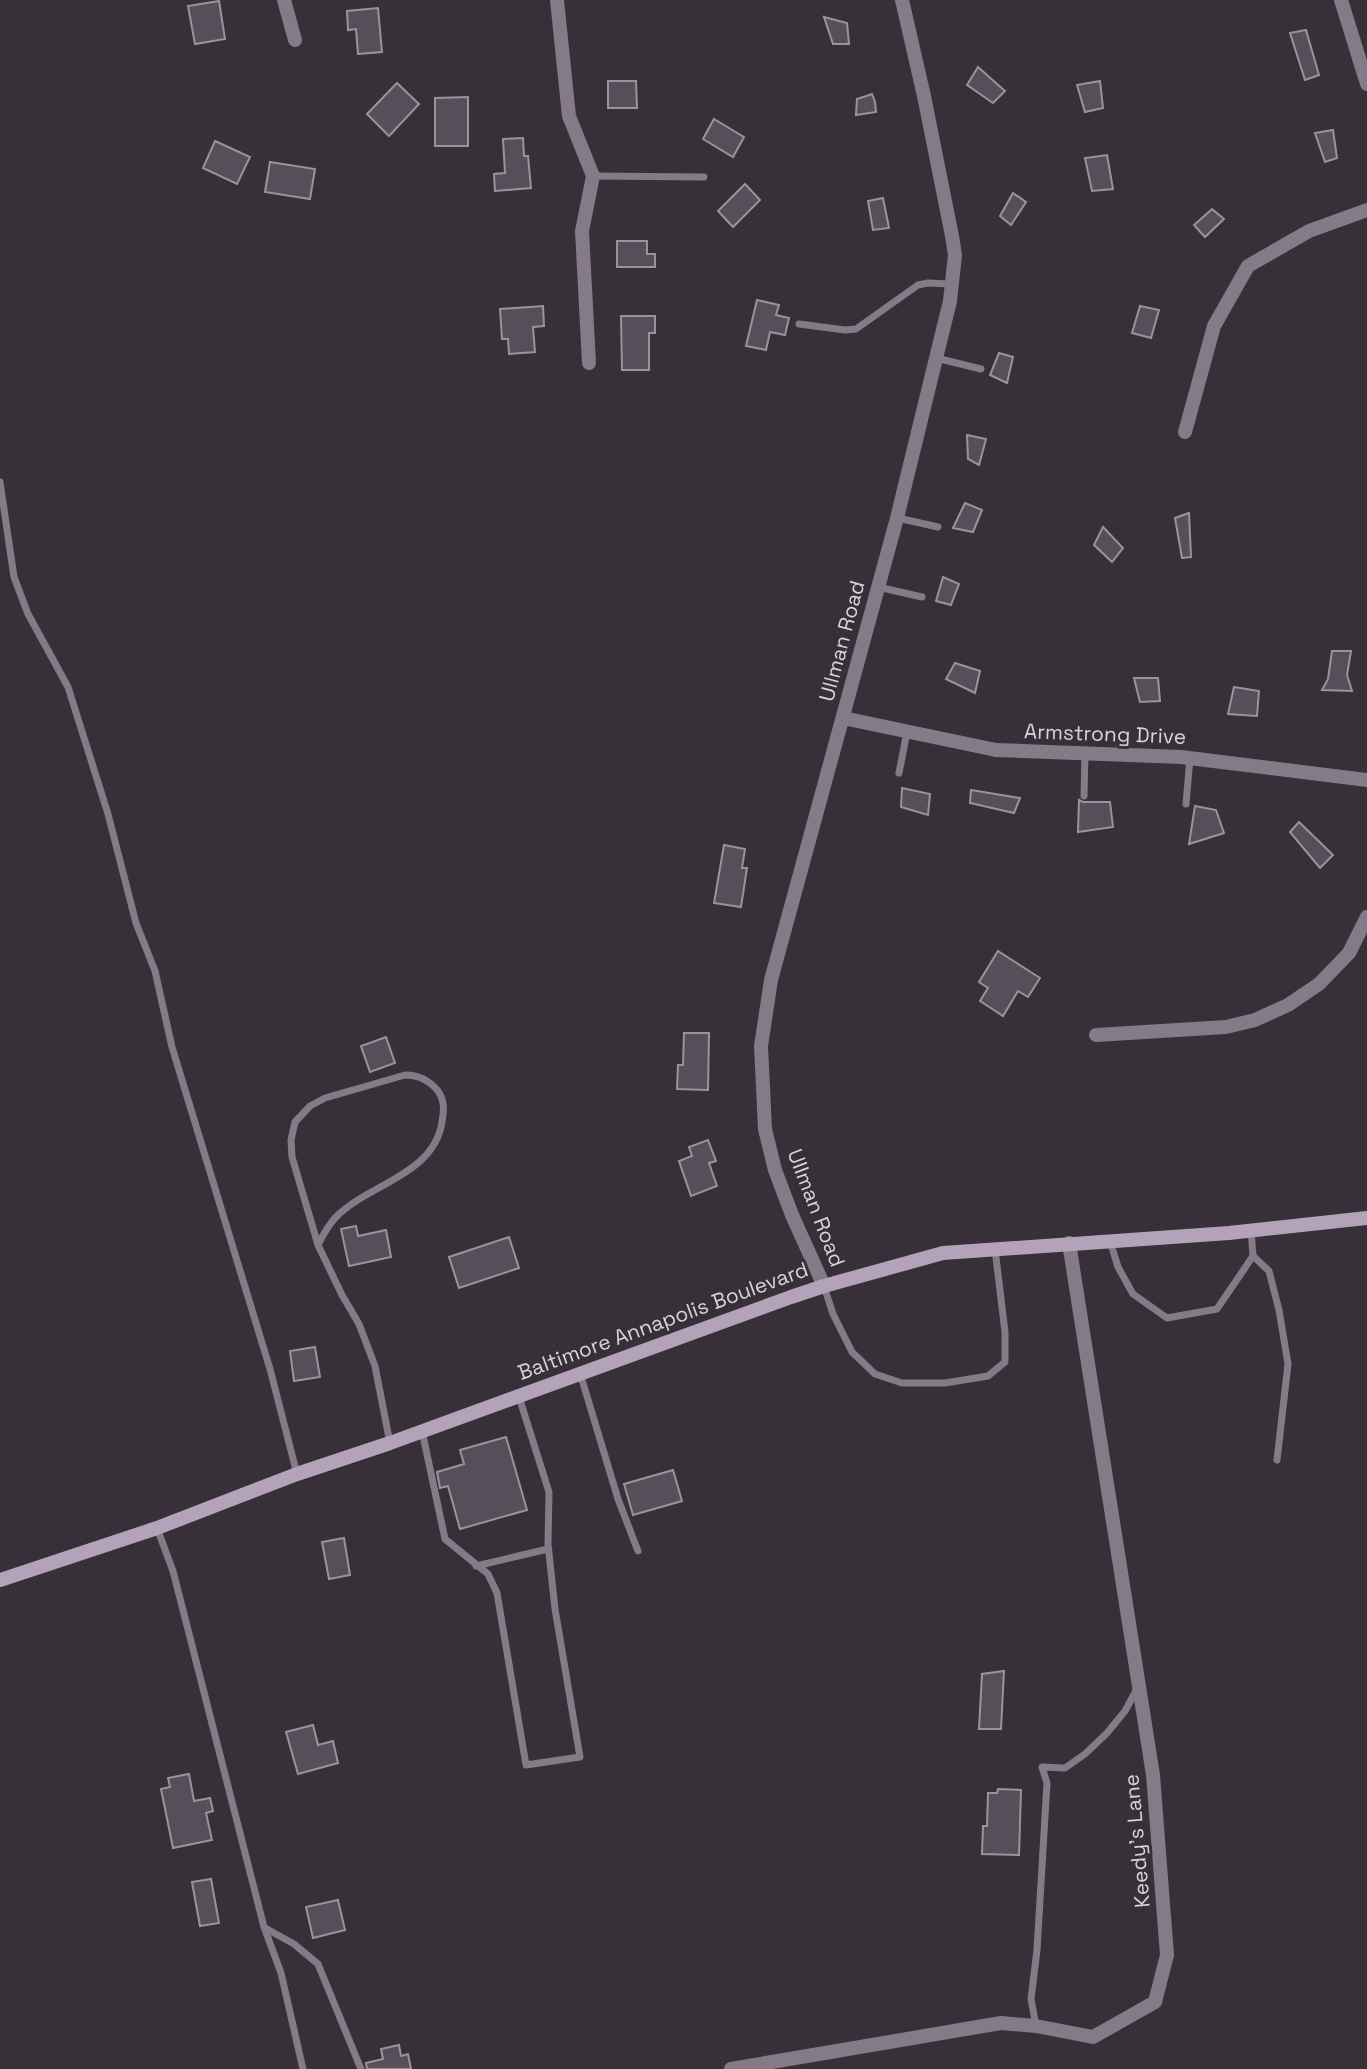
<svg xmlns="http://www.w3.org/2000/svg" width="1367" height="2069" font-family="'Space Grotesk',sans-serif">
	<style>
		.building { fill: #564f59; stroke: #9b929d; stroke-width: 2 }
		.lines { fill: none; stroke-linecap: round; stroke-linejoin: round }
		.lane { stroke: #857a88; stroke-width: 7 }
		.street { stroke: #857a88; stroke-width: 14 }
		.secondary { stroke: #b4a2b9; stroke-width: 14 }
		.labels { text-anchor: middle; stroke-width: 6; stroke-linejoin: round; paint-order: stroke }
		.street-label { font-size: 21px; fill: #d8d3d9; stroke: #373039 }
	</style>
	<rect width="100%" height="100%" fill="#373039"/>
	<g class="building">
		<path d="M 219,1 L 225,39 L 195,44 L 188,6 Z"/>
		<path d="M 378,8 L 382,52 L 358,54 L 356,29 L 348,30 L 347,11 Z"/>
		<path d="M 824,17 L 847,23 L 849,44 L 833,44 Z"/>
		<path d="M 1306,30 L 1319,75 L 1305,80 L 1290,33 Z"/>
		<path d="M 978,67 L 1005,91 L 993,103 L 967,85 Z"/>
		<path d="M 608,81 L 636,81 L 637,108 L 608,108 Z"/>
		<path d="M 1100,81 L 1103,108 L 1085,112 L 1077,85 Z"/>
		<path d="M 397,83 L 419,104 L 389,136 L 367,114 Z"/>
		<path d="M 872,94 L 875,102 L 876,112 L 856,115 L 857,99 Z"/>
		<path d="M 468,97 L 468,146 L 435,146 L 435,98 Z"/>
		<path d="M 714,119 L 744,137 L 733,157 L 703,139 Z"/>
		<path d="M 1333,130 L 1337,158 L 1325,162 L 1315,133 Z"/>
		<path d="M 523,138 L 524,156 L 528,156 L 531,188 L 495,191 L 494,174 L 505,173 L 503,139 Z"/>
		<path d="M 215,141 L 250,157 L 237,184 L 203,168 Z"/>
		<path d="M 1107,155 L 1113,189 L 1092,191 L 1085,158 Z"/>
		<path d="M 270,162 L 315,169 L 310,199 L 265,192 Z"/>
		<path d="M 745,184 L 760,200 L 733,227 L 718,211 Z"/>
		<path d="M 1013,193 L 1026,202 L 1011,225 L 1000,216 Z"/>
		<path d="M 883,198 L 889,228 L 873,230 L 868,201 Z"/>
		<path d="M 1212,209 L 1224,219 L 1205,237 L 1194,225 Z"/>
		<path d="M 617,241 L 647,241 L 647,254 L 655,254 L 655,267 L 617,267 Z"/>
		<path d="M 757,300 L 779,305 L 776,315 L 789,318 L 785,335 L 770,332 L 766,350 L 746,346 Z"/>
		<path d="M 543,306 L 544,326 L 533,327 L 535,352 L 509,354 L 508,339 L 502,339 L 500,309 Z"/>
		<path d="M 1140,306 L 1159,310 L 1151,338 L 1132,333 Z"/>
		<path d="M 621,316 L 655,316 L 655,333 L 649,333 L 649,370 L 622,370 Z"/>
		<path d="M 999,353 L 1013,357 L 1007,383 L 990,375 Z"/>
		<path d="M 967,435 L 986,439 L 979,465 L 968,459 Z"/>
		<path d="M 965,503 L 982,510 L 973,532 L 953,528 Z"/>
		<path d="M 1189,513 L 1191,557 L 1182,558 L 1175,518 Z"/>
		<path d="M 1103,527 L 1123,548 L 1112,562 L 1094,545 Z"/>
		<path d="M 943,577 L 959,584 L 951,605 L 936,601 Z"/>
		<path d="M 1332,651 L 1351,651 L 1347,675 L 1352,691 L 1322,690 L 1328,679 Z"/>
		<path d="M 955,663 L 980,671 L 975,693 L 946,679 Z"/>
		<path d="M 1134,678 L 1158,678 L 1160,701 L 1140,702 Z"/>
		<path d="M 1234,687 L 1259,691 L 1257,716 L 1228,714 Z"/>
		<path d="M 902,788 L 930,794 L 928,815 L 901,807 Z"/>
		<path d="M 971,790 L 1020,798 L 1014,813 L 970,803 Z"/>
		<path d="M 1079,800 L 1083,802 L 1110,802 L 1113,827 L 1078,832 Z"/>
		<path d="M 1195,806 L 1216,810 L 1224,833 L 1189,844 Z"/>
		<path d="M 1299,822 L 1333,855 L 1320,868 L 1290,832 Z"/>
		<path d="M 724,845 L 745,849 L 742,868 L 747,868 L 741,907 L 714,903 Z"/>
		<path d="M 998,951 L 1040,978 L 1028,997 L 1018,991 L 1003,1016 L 980,1001 L 988,988 L 979,982 Z"/>
		<path d="M 684,1033 L 709,1033 L 708,1090 L 677,1089 L 678,1065 L 683,1065 Z"/>
		<path d="M 386,1037 L 395,1063 L 370,1072 L 361,1046 Z"/>
		<path d="M 708,1140 L 716,1161 L 709,1163 L 717,1186 L 691,1196 L 679,1161 L 692,1156 L 689,1147 Z"/>
		<path d="M 356,1226 L 358,1236 L 386,1230 L 391,1257 L 349,1266 L 341,1229 Z"/>
		<path d="M 509,1237 L 519,1268 L 459,1288 L 449,1257 Z"/>
		<path d="M 315,1347 L 320,1377 L 294,1381 L 290,1351 Z"/>
		<path d="M 506,1437 L 527,1510 L 460,1529 L 448,1486 L 440,1488 L 437,1472 L 464,1464 L 460,1450 Z"/>
		<path d="M 673,1470 L 682,1501 L 633,1515 L 624,1484 Z"/>
		<path d="M 344,1538 L 350,1575 L 329,1579 L 322,1542 Z"/>
		<path d="M 1004,1671 L 1001,1729 L 979,1729 L 982,1674 Z"/>
		<path d="M 313,1725 L 318,1745 L 333,1741 L 338,1763 L 298,1774 L 286,1732 Z"/>
		<path d="M 189,1774 L 194,1801 L 210,1798 L 213,1811 L 206,1813 L 212,1840 L 173,1848 L 161,1789 L 170,1787 L 168,1778 Z"/>
		<path d="M 998,1789 L 1021,1790 L 1019,1855 L 982,1854 L 983,1826 L 987,1826 L 988,1793 L 997,1793 Z"/>
		<path d="M 211,1879 L 219,1923 L 200,1926 L 192,1882 Z"/>
		<path d="M 338,1900 L 345,1930 L 313,1938 L 306,1907 Z"/>
		<path d="M 399,2045 L 401,2056 L 408,2054 L 411,2069 L 367,2069 L 366,2063 L 383,2059 L 381,2049 Z"/>
	</g>
	<g class="lines">
		<g class="lane">
			<path d="M 593,176 L 704,177"/>
			<path d="M 799,324 L 845,330 L 856,329 L 918,285 L 928,283 L 951,284"/>
			<path d="M 936,358 L 981,369"/>
			<path d="M 0,482 L 14,577 L 28,614 L 68,687 L 108,814 L 136,923 L 155,971 L 172,1047 L 270,1369 L 297,1474"/>
			<path d="M 898,518 L 938,527"/>
			<path d="M 878,587 L 922,597"/>
			<path d="M 899,773 L 907,732"/>
			<path d="M 1084,796 L 1085,754"/>
			<path d="M 1186,804 L 1190,758"/>
			<path d="M 1110,1241 L 1118,1267 L 1133,1294 L 1167,1318 L 1217,1309 L 1253,1256 L 1251,1230"/>
			<path d="M 318,1245 C 323,1235 328,1225 336,1217 C 368,1184 434,1175 442,1122 C 444,1111 445,1101 438,1091 C 430,1081 418,1075 405,1075 L 325,1098 L 310,1106 L 295,1122 L 291,1140 L 292,1157 L 318,1245 L 342,1295 L 359,1324 L 375,1366 L 390,1443"/>
			<path d="M 1253,1256 L 1269,1271 L 1279,1310 L 1288,1364 L 1277,1460"/>
			<path d="M 824,1286 L 833,1314 L 852,1352 L 875,1374 L 902,1383 L 945,1383 L 988,1376 L 1005,1362 L 1005,1332 L 995,1249"/>
			<path d="M 580,1373 L 618,1499 L 638,1551"/>
			<path d="M 422,1431 L 445,1539 L 488,1574 L 497,1593 L 526,1765 L 580,1757 L 555,1609 L 548,1544 L 549,1492 L 519,1397"/>
			<path d="M 157,1528 L 173,1571 L 264,1927 L 281,1973 L 303,2069"/>
			<path d="M 476,1566 L 548,1549"/>
			<path d="M 265,1928 L 294,1944 L 318,1964 L 361,2069"/>
			<path d="M 1036,2026 L 1031,1999 L 1037,1950 L 1047,1783 L 1042,1767 L 1065,1768 L 1085,1754 L 1107,1733 L 1125,1711 L 1138,1687"/>
		</g>
		<g class="street">
			<path d="M 284,0 L 295,40"/>
			<path d="M 557,0 L 569,116 L 593,176 L 582,231 L 589,363"/>
			<path d="M 1341,0 L 1367,84"/>
			<path d="M 1185,432 L 1214,326 L 1248,266 L 1309,231 L 1367,210"/>
			<path d="M 843,718 L 996,750 L 1181,757 L 1367,780"/>
			<path d="M 1096,1035 L 1226,1027 L 1255,1020 L 1288,1005 L 1319,984 L 1349,953 L 1367,917"/>
			<path d="M 824,1286 L 792,1215 L 775,1170 L 765,1129 L 761,1046 L 771,980 L 897,518 L 950,301 L 955,255 L 952,236 L 924,96 L 902,0"/>
			<path d="M 731,2069 L 1001,2023 L 1036,2026 L 1093,2037 L 1155,2002 L 1167,1955 L 1153,1775 L 1069,1243"/>
		</g>
		<path class="secondary" d="M 0,1580 L 157,1528 L 297,1474 L 390,1443 L 791,1297 L 824,1286 L 943,1253 L 1229,1233 L 1367,1218"/>
	</g>
	<g class="labels">
		<g class="street-label">
			<text transform="translate(842 641) rotate(-75)" y="7">Ullman Road</text>
			<text transform="translate(1105 734) rotate(2)" y="7">Armstrong Drive</text>
			<text transform="translate(816 1208) rotate(69)" y="7">Ullman Road</text>
			<text transform="translate(663 1321) rotate(-20)" y="7">Baltimore Annapolis Boulevard</text>
			<text transform="translate(1137 1841) rotate(-95)" y="7">Keedy's Lane</text>
		</g>
	</g>
</svg>
